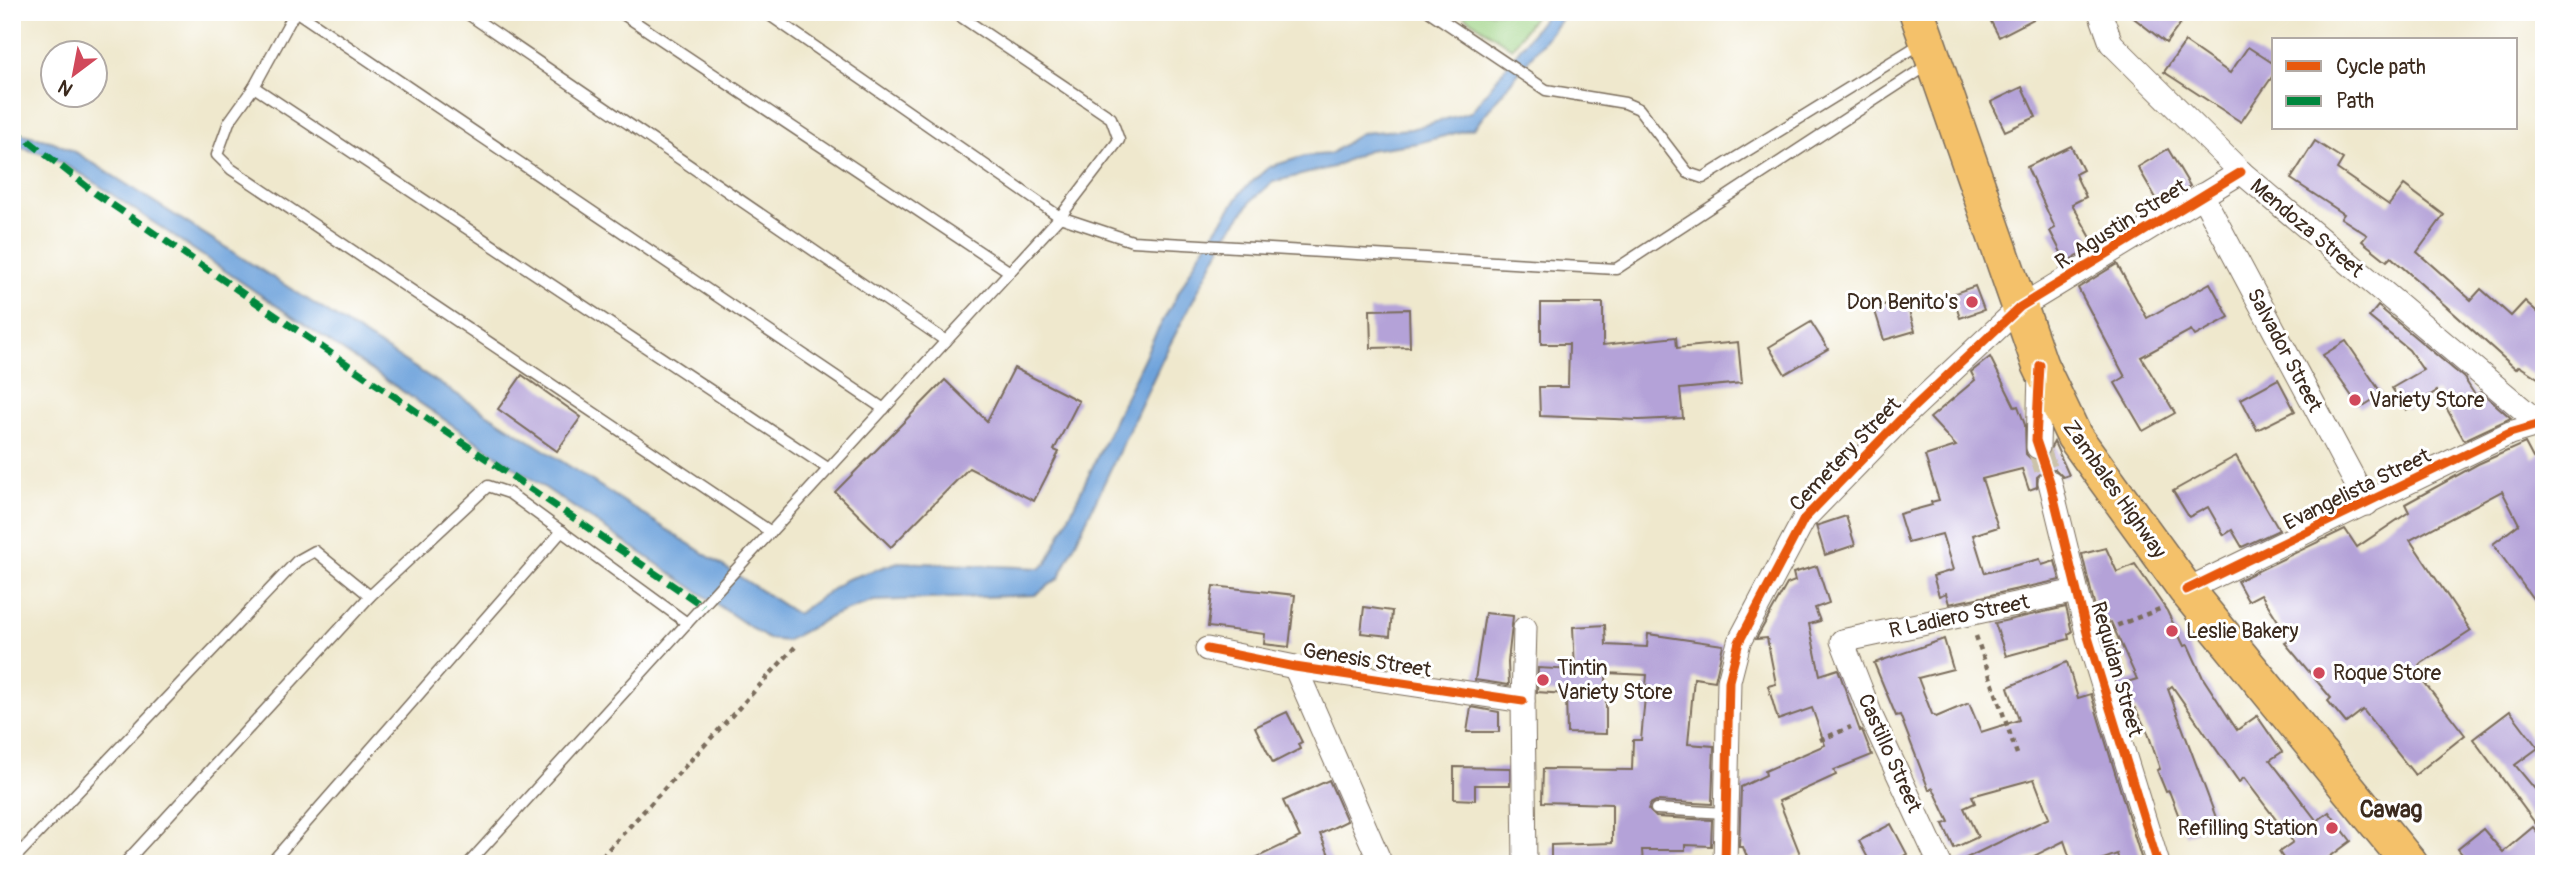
<svg xmlns="http://www.w3.org/2000/svg" width="2556" height="876" font-family="Pangolin,sans-serif">
	<style>
		.green { fill: #9cd283; stroke: #6c7e50; stroke-width: 2 }
		.water { fill: #6ea3db; stroke: #54667c; stroke-width: 2 }
		.building { fill: #b4a2d8 }
		.lines { fill: none; stroke-linecap: round; stroke-linejoin: round }
		.minor-tunnel { stroke: #cbc2aa; stroke-width: 23; stroke-dasharray: 23 11; stroke-linecap: butt }
		.service-casing { stroke: #7a6c5b; stroke-width: 13 }
		.minor-casing { stroke: #7a6c5b; stroke-width: 25 }
		.primary-casing { stroke: #7a6c5b; stroke-width: 38 }
		.path { stroke: #7a6c5b; stroke-width: 4.5; stroke-dasharray: 5 5; stroke-linecap: butt }
		.service { stroke: #fff; stroke-width: 10 }
		.minor { stroke: #fff; stroke-width: 23 }
		.primary { stroke: #f4c16a; stroke-width: 35 }
		.quiet { stroke: #00873e; stroke-width: 7; stroke-dasharray: 14 7; stroke-linecap: butt }
		.cycleway-casing { stroke: #fff; stroke-width: 13 }
		.cycleway { stroke: #e8590c; stroke-width: 9 }
		.poi-dot { fill: #d1495b; stroke: #fff; stroke-width: 2.5 }
		.labels { text-anchor: middle; stroke-width: 6; stroke-linejoin: round; paint-order: stroke }
		.street-label { font-size: 21px; fill: #3b2a1e; stroke: #fff }
		.poi-label { font-size: 21px; fill: #3b2a1e; stroke: #fff; text-anchor: start }
		.neighbourhood-label { font-size: 23px; font-weight: bold; fill: #3b2a1e; stroke: #fff }
	</style>
	<rect width="100%" height="100%" fill="#fff"/>
	<filter id="ink" filterUnits="userSpaceOnUse"><feTurbulence type="fractalNoise" baseFrequency=".0143" numOctaves="2"/><feDisplacementMap in="SourceGraphic" scale="14" xChannelSelector="R" yChannelSelector="G"/><feConvolveMatrix kernelMatrix="1 2 1 2 8 2 1 2 1" color-interpolation-filters="sRGB"/></filter>
	<filter id="wash" filterUnits="userSpaceOnUse"><feTurbulence type="fractalNoise" baseFrequency=".00686" numOctaves="4" result="noise"/><feDisplacementMap in="SourceGraphic" scale="28" xChannelSelector="R" yChannelSelector="G"/><feGaussianBlur stdDeviation="1.57" result="paint"/><feColorMatrix in="noise" values="0 0 0 0 0 0 0 0 0 0 0 0 0 0 0 0 0 1.4 0 .05"/><feComposite in="paint" operator="in"/></filter>
	<g filter="url(#wash)">
		<rect width="100%" height="100%" fill="#efe8cd"/>
		<path class="green" d="M 1458,12 L 1537,12 L 1512,48 Z"/>
		<path class="water" d="M 1548,12 L 1567,12 L 1474,128 L 1418,143 L 1368,150 L 1333,167 L 1273,182 L 1252,200 L 1228,233 L 1165,354 L 1059,578 L 1035,595 L 874,601 L 834,615 L 786,641 L 768,639 L 85,176 L 46,155 L 12,145 L 12,131 L 54,142 L 77,153 L 549,453 L 797,614 L 845,580 L 898,562 L 1040,568 L 1047,563 L 1153,339 L 1200,253 L 1243,190 L 1269,167 L 1305,156 L 1330,154 L 1361,133 L 1411,129 L 1471,112 Z"/>
		<g id="blocks">
			<g class="building">
				<path d="M 1986,12 L 2047,12 L 1999,37 Z"/>
				<path d="M 2126,12 L 2189,12 L 2166,43 Z"/>
				<path d="M 2185,42 L 2230,73 L 2248,47 L 2274,64 L 2274,74 L 2241,122 L 2164,72 Z"/>
				<path d="M 2022,87 L 2036,117 L 2005,131 L 1991,102 Z"/>
				<path d="M 2315,141 L 2343,159 L 2337,169 L 2389,205 L 2404,185 L 2444,215 L 2417,252 L 2471,300 L 2481,289 L 2511,316 L 2525,301 L 2544,318 L 2544,382 L 2519,366 L 2516,369 L 2391,257 L 2387,261 L 2362,241 L 2367,235 L 2341,218 L 2344,214 L 2291,179 Z"/>
				<path d="M 2071,146 L 2083,170 L 2075,174 L 2086,197 L 2072,204 L 2095,245 L 2066,262 L 2050,231 L 2055,228 L 2027,167 Z"/>
				<path d="M 2168,149 L 2190,186 L 2160,205 L 2138,167 Z"/>
				<path d="M 2117,264 L 2147,318 L 2210,283 L 2229,317 L 2195,336 L 2191,330 L 2141,357 L 2175,413 L 2143,431 L 2115,383 L 2125,377 L 2078,288 Z"/>
				<path d="M 1975,286 L 1984,310 L 1960,318 L 1952,294 Z"/>
				<path d="M 1905,298 L 1915,331 L 1884,340 L 1874,308 Z"/>
				<path d="M 1541,303 L 1603,303 L 1603,345 L 1676,337 L 1677,348 L 1738,342 L 1742,383 L 1680,389 L 1683,418 L 1639,420 L 1540,416 L 1539,387 L 1568,387 L 1569,344 L 1541,344 Z"/>
				<path d="M 2378,306 L 2464,378 L 2475,395 L 2481,392 L 2511,418 L 2464,440 L 2437,391 L 2406,410 L 2392,388 L 2423,370 L 2409,350 L 2369,317 Z"/>
				<path d="M 1409,309 L 1410,347 L 1371,348 L 1370,310 Z"/>
				<path d="M 1811,322 L 1828,349 L 1785,374 L 1769,347 Z"/>
				<path d="M 2346,341 L 2382,394 L 2360,408 L 2323,355 Z"/>
				<path d="M 1990,357 L 2015,407 L 2018,406 L 2025,425 L 2026,454 L 2031,459 L 2044,460 L 2054,442 L 2069,475 L 2063,477 L 2055,469 L 2046,469 L 2037,477 L 2037,487 L 2029,490 L 2022,469 L 1982,479 L 1998,527 L 1973,535 L 1985,573 L 2040,559 L 2042,565 L 2055,561 L 2060,580 L 1949,604 L 1946,593 L 1939,596 L 1933,576 L 1953,570 L 1942,534 L 1908,543 L 1899,514 L 1932,505 L 1931,502 L 1939,500 L 1925,456 L 1956,446 L 1930,418 L 1975,380 L 1971,372 Z"/>
				<path d="M 1014,368 L 1079,401 L 1054,450 L 1059,452 L 1034,501 L 969,468 L 891,547 L 835,492 L 945,380 L 987,421 Z"/>
				<path d="M 522,375 L 581,417 L 557,451 L 498,409 Z"/>
				<path d="M 2278,379 L 2295,411 L 2257,430 L 2241,399 Z"/>
				<path d="M 2525,443 L 2533,458 L 2544,451 L 2544,614 L 2493,544 L 2519,524 L 2502,491 L 2410,540 L 2471,631 L 2419,665 L 2422,669 L 2417,673 L 2465,735 L 2415,775 L 2363,710 L 2346,723 L 2328,701 L 2331,698 L 2285,643 L 2290,640 L 2261,594 L 2248,601 L 2237,581 L 2345,529 L 2357,547 L 2409,512 L 2405,504 L 2478,464 Z"/>
				<path d="M 2236,456 L 2279,530 L 2242,547 L 2232,530 L 2224,535 L 2208,507 L 2189,517 L 2173,491 Z"/>
				<path d="M 1846,516 L 1855,545 L 1825,555 L 1816,526 Z"/>
				<path d="M 2106,548 L 2117,572 L 2135,564 L 2167,611 L 2184,646 L 2188,645 L 2203,678 L 2237,730 L 2257,716 L 2282,752 L 2270,760 L 2317,821 L 2329,812 L 2351,841 L 2320,864 L 2287,864 L 2279,852 L 2293,842 L 2244,778 L 2239,782 L 2172,686 L 2168,689 L 2218,823 L 2186,835 L 2169,791 L 2166,792 L 2157,770 L 2160,769 L 2148,733 L 2135,708 L 2125,711 L 2117,685 L 2137,679 L 2111,622 L 2099,624 L 2082,554 Z"/>
				<path d="M 1817,566 L 1829,603 L 1815,608 L 1820,621 L 1809,624 L 1820,675 L 1838,669 L 1860,731 L 1862,730 L 1872,755 L 1834,770 L 1836,775 L 1779,801 L 1800,854 L 1775,864 L 1750,864 L 1743,847 L 1739,847 L 1741,787 L 1766,775 L 1765,771 L 1825,745 L 1812,708 L 1778,720 L 1768,686 L 1776,684 L 1767,638 L 1756,639 L 1787,584 L 1795,581 L 1793,573 Z"/>
				<path d="M 1213,586 L 1295,595 L 1289,647 L 1264,644 L 1265,634 L 1208,627 Z"/>
				<path d="M 1364,607 L 1392,611 L 1390,636 L 1361,633 Z"/>
				<path d="M 2066,607 L 2072,632 L 2068,634 L 2069,639 L 2006,656 L 1995,623 Z"/>
				<path d="M 1485,613 L 1513,616 L 1508,662 L 1509,685 L 1475,680 Z"/>
				<path d="M 1605,625 L 1606,645 L 1647,647 L 1648,634 L 1723,645 L 1715,681 L 1694,678 L 1688,744 L 1714,746 L 1712,804 L 1656,801 L 1650,804 L 1648,809 L 1656,817 L 1712,820 L 1711,846 L 1685,845 L 1685,850 L 1642,850 L 1643,864 L 1551,864 L 1551,845 L 1612,843 L 1612,804 L 1542,802 L 1543,769 L 1632,770 L 1633,740 L 1641,740 L 1647,675 L 1606,673 L 1606,734 L 1567,733 L 1566,694 L 1537,692 L 1538,668 L 1575,670 L 1573,627 Z"/>
				<path d="M 1944,639 L 1953,669 L 1918,678 L 1932,714 L 1936,717 L 1969,703 L 1981,732 L 2019,720 L 2008,687 L 2067,662 L 2078,698 L 2091,694 L 2143,864 L 2120,864 L 2117,854 L 2090,864 L 2072,864 L 2064,841 L 2018,864 L 1954,864 L 2049,818 L 2034,779 L 1972,796 L 1975,803 L 1964,808 L 1978,837 L 1954,848 L 1943,824 L 1949,822 L 1933,788 L 1929,790 L 1900,715 L 1896,716 L 1874,663 Z"/>
				<path d="M 1471,707 L 1499,712 L 1499,732 L 1467,732 Z"/>
				<path d="M 2510,711 L 2538,748 L 2515,765 L 2544,800 L 2544,835 L 2473,739 Z"/>
				<path d="M 1287,712 L 1302,742 L 1298,744 L 1300,749 L 1273,763 L 1255,727 Z"/>
				<path d="M 1454,767 L 1510,768 L 1510,785 L 1475,785 L 1475,800 L 1454,799 Z"/>
				<path d="M 1329,780 L 1347,821 L 1320,834 L 1333,864 L 1243,864 L 1300,837 L 1283,801 Z"/>
				<path d="M 1891,824 L 1907,854 L 1889,864 L 1871,864 L 1859,841 Z"/>
				<path d="M 2533,827 L 2544,840 L 2544,854 L 2532,864 L 2470,864 L 2458,849 L 2483,829 L 2503,852 Z"/>
			</g>
		</g>
	</g>
	<g filter="url(#ink)">
		<use href="#blocks" fill-opacity="0" stroke="#7a6c5b" stroke-width="2"/>
		<g class="lines">
			<path class="minor-tunnel" d="M 2038,447 L 2050,482"/>
			<g class="service-casing">
				<g id="service">
					<path d="M 295,12 L 254,87 L 829,469"/>
					<path d="M 297,12 L 884,409"/>
					<path d="M 465,12 L 946,341"/>
					<path d="M 620,12 L 1010,272"/>
					<path d="M 765,12 L 1060,217 L 1119,140 L 1111,118 L 954,12"/>
					<path d="M 1430,12 L 1546,90 L 1625,103 L 1639,109 L 1688,173 L 1703,178 L 1922,43"/>
					<path d="M 254,87 L 229,122 L 217,155 L 231,169 L 771,532"/>
					<path d="M 1656,809 L 1725,813"/>
					<path d="M 12,861 L 297,561 L 315,551 L 370,596"/>
					<path d="M 124,864 L 370,596 L 488,486 L 509,493 L 687,623 L 1060,217 L 1132,241 L 1616,269 L 1931,63"/>
					<path d="M 270,864 L 562,531"/>
					<path d="M 468,864 L 687,623"/>
				</g>
			</g>
			<g class="minor-casing">
				<g id="minor">
					<path d="M 2100,12 L 2111,43 L 2241,172 L 2539,423"/>
					<path d="M 2202,195 L 2367,504"/>
					<path d="M 2038,447 L 2040,372"/>
					<path d="M 2050,482 L 2088,637 L 2158,864"/>
					<path d="M 2186,590 L 2510,433 L 2544,423"/>
					<path d="M 1525,628 L 1523,701 L 1525,864"/>
					<path d="M 1207,649 L 1295,667 L 1523,701"/>
					<path d="M 1295,667 L 1381,864"/>
					<path d="M 1725,864 L 1729,681 L 1739,642 L 1804,519 L 1900,420 L 2020,307 L 2241,172"/>
					<path d="M 1940,864 L 1872,718 L 1842,641 L 2076,591"/>
				</g>
			</g>
			<g class="primary-casing">
				<path id="primary" d="M 1917,12 L 2040,365 L 2074,436 L 2186,590 L 2410,864"/>
			</g>
			<g class="path">
				<path d="M 2108,629 L 2165,607"/>
				<path d="M 1976,636 L 2018,757"/>
				<path d="M 1820,740 L 1851,727"/>
				<path d="M 595,864 L 796,646"/>
			</g>
			<use href="#service" class="service"/>
			<use href="#minor" class="minor"/>
			<use href="#primary" class="primary"/>
			<path class="quiet" d="M 12,128 L 95,193 L 703,606"/>
			<g class="cycleway-casing">
				<g id="cycleway">
					<path d="M 2040,365 L 2036,440 L 2050,482 L 2088,637 L 2158,864"/>
					<path d="M 2186,590 L 2510,433 L 2544,423"/>
					<path d="M 1207,649 L 1295,667 L 1523,701"/>
					<path d="M 1725,864 L 1729,681 L 1739,642 L 1804,519 L 1900,420 L 2020,307 L 2241,172"/>
				</g>
			</g>
			<use href="#cycleway" class="cycleway"/>
		</g>
	</g>
	<g class="poi-dot">
		<circle cx="1972" cy="302" r="7"/>
		<circle cx="2355" cy="400" r="7"/>
		<circle cx="2172" cy="631" r="7"/>
		<circle cx="2319" cy="673" r="7"/>
		<circle cx="1543" cy="680" r="7"/>
		<circle cx="2332" cy="828" r="7"/>
	</g>
	<g class="labels">
		<g class="street-label">
			<text transform="translate(2121 224) rotate(-32)" y="7">R. Agustin Street</text>
			<text transform="translate(2307 228) rotate(40)" y="7">Mendoza Street</text>
			<text transform="translate(2285 350) rotate(62)" y="7">Salvador Street</text>
			<text transform="translate(1845 454) rotate(-46)" y="7">Cemetery Street</text>
			<text transform="translate(2115 489) rotate(55)" y="7">Zambales Highway</text>
			<text transform="translate(2357 489) rotate(-26)" y="7">Evangelista Street</text>
			<text transform="translate(1959 616) rotate(-12)" y="7">R Ladiero Street</text>
			<text transform="translate(1367 660) rotate(9)" y="7">Genesis Street</text>
			<text transform="translate(2117 669) rotate(74)" y="7">Requidan Street</text>
			<text transform="translate(1890 753) rotate(66)" y="7">Castillo Street</text>
		</g>
		<g class="poi-label">
			<text x="1958" y="309" text-anchor="end">Don Benito's</text>
			<text x="2369" y="407">Variety Store</text>
			<text x="2186" y="638">Leslie Bakery</text>
			<text x="1557" y="675">Tintin<tspan x="1557" dy="24">Variety Store</tspan></text>
			<text x="2333" y="680">Roque Store</text>
			<text x="2318" y="835" text-anchor="end">Refilling Station</text>
		</g>
		<g class="neighbourhood-label">
			<text x="2391" y="817">Cawag</text>
		</g>
	</g>
	<rect width="2556" height="876" fill="none" stroke="#fff" stroke-width="42"/>
	<rect x="2272" y="38" width="245" height="91" fill="#ffffff" stroke="#b1aaa5" stroke-width="2"/>
	<rect x="2286" y="61" width="35" height="10" fill="#e8590c" stroke="#b1aaa5" stroke-width="2"/>
	<text x="2336" y="74" font-size="21" fill="#3b2a1e">Cycle path</text>
	<rect x="2286" y="96" width="35" height="10" fill="#00873e" stroke="#b1aaa5" stroke-width="2"/>
	<text x="2336" y="108" font-size="21" fill="#3b2a1e">Path</text>
	<g transform="translate(74 74) rotate(212)"><circle r="33" fill="#ffffff" stroke="#b1aaa5" stroke-width="2"/>
	<path d="M0-5L12 26L0 18L-12 26Z" fill="#d1495b"/>
	<text y="-10" font-size="19" font-weight="bold" text-anchor="middle" fill="#3b2a1e">N</text>
	</g>
</svg>
